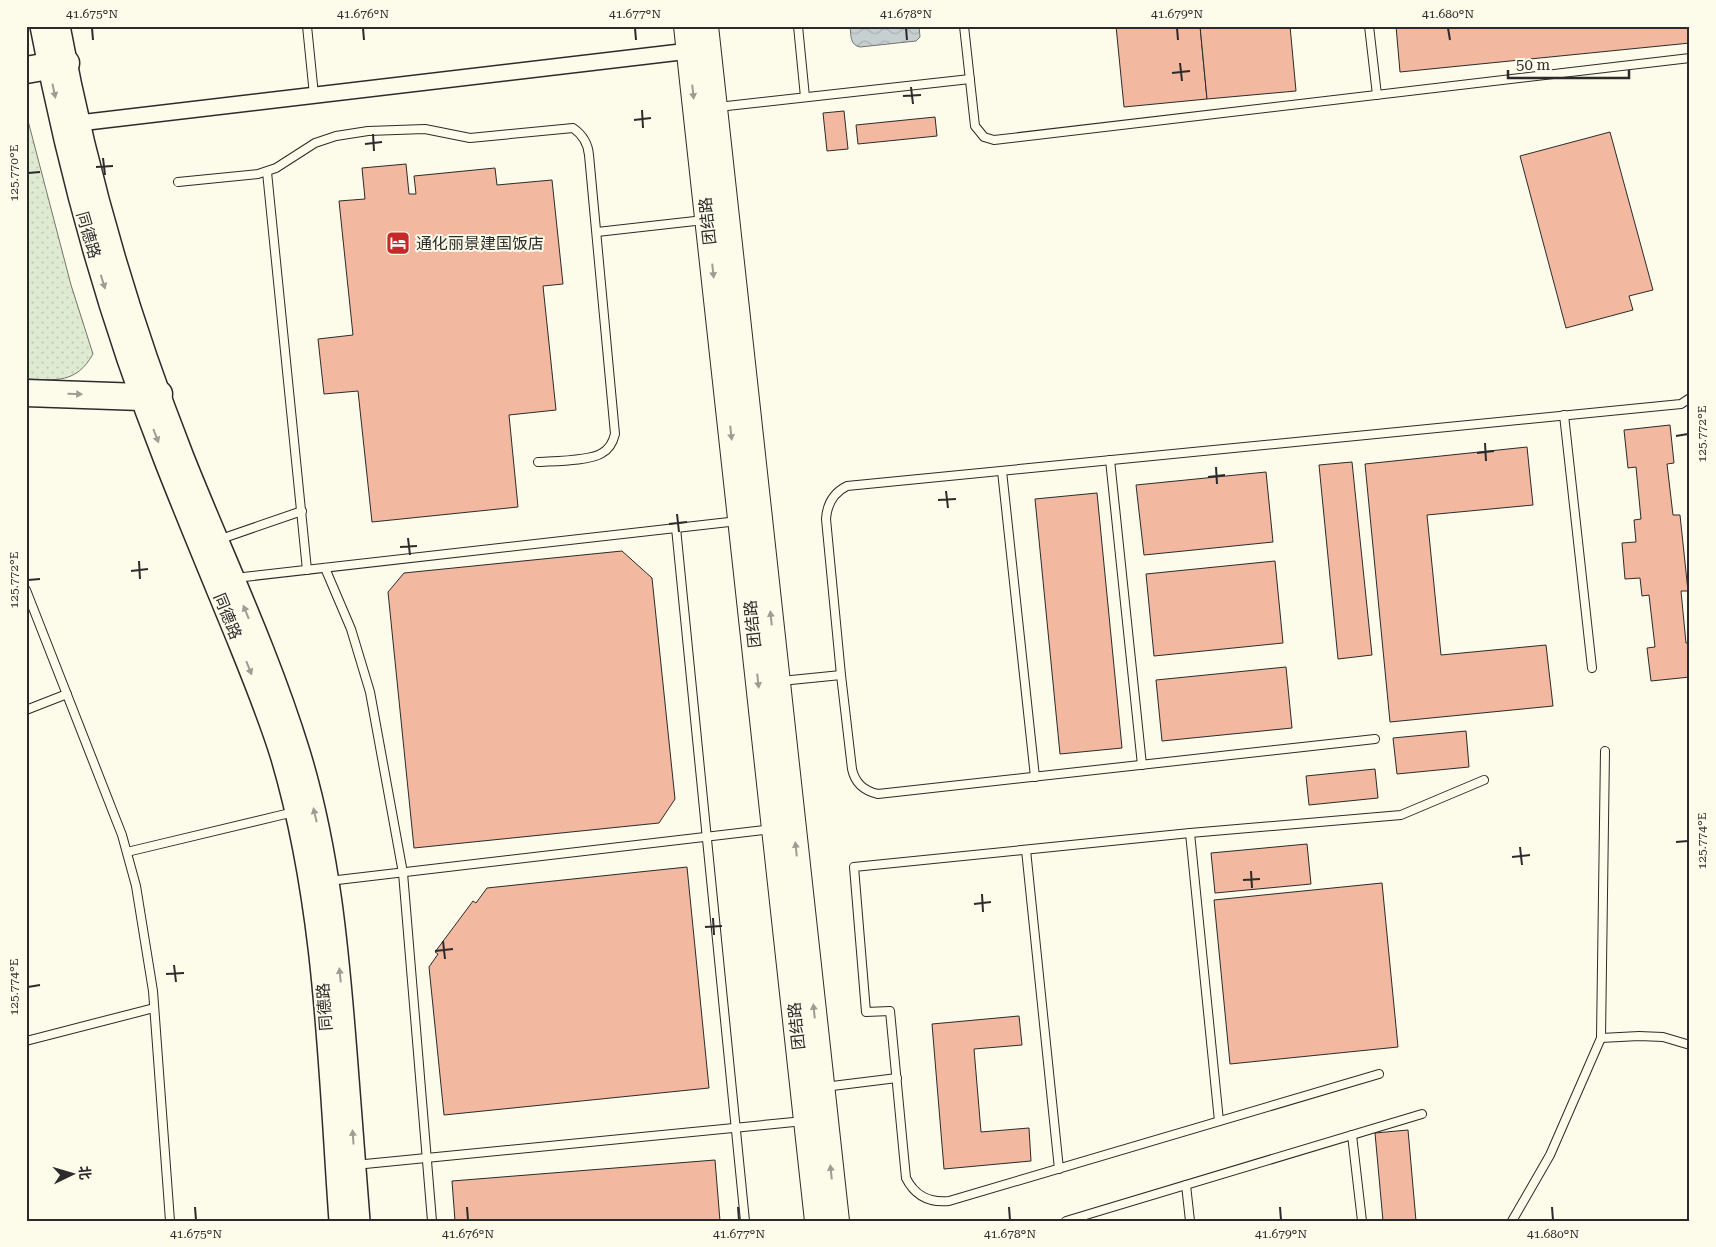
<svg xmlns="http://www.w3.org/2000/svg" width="1716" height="1247" font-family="'Roboto Serif','Noto Sans SC',serif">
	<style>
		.grass { fill: url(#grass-dots); stroke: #74746e }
		.water { fill: url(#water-waves); stroke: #74746e }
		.building { fill: #f2b8a0; stroke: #2b2b2b }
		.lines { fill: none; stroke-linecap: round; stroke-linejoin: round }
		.service-casing { stroke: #2b2b2b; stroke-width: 10 }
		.minor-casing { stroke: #2b2b2b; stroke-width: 18 }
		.secondary-casing { stroke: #2b2b2b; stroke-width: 24 }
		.trunk-casing { stroke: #2b2b2b; stroke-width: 26 }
		.motorway-casing { stroke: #2b2b2b; stroke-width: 29 }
		.service { stroke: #fdfbea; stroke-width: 8 }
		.minor { stroke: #fdfbea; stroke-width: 15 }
		.secondary { stroke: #fdfbea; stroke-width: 21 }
		.trunk { stroke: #fdfbea; stroke-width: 24 }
		.motorway { stroke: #fdfbea; stroke-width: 26 }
		.oneway { fill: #9e9d94 }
		.ticks { fill: none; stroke: #2b2b2b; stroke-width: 2 }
		.labels { text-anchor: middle; stroke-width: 4; stroke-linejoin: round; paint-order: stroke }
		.street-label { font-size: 16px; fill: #2b2b2b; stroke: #fdfbea }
		.poi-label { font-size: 16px; fill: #2b2b2b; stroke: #fdfbea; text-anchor: start }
		.neatline { fill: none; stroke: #2b2b2b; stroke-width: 2 }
		.ticks-label { font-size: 12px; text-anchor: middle; fill: #2b2b2b }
	</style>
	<defs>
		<pattern id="grass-dots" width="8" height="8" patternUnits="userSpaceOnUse" patternTransform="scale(1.25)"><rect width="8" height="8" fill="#deebd1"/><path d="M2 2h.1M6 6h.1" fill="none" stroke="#bfcab4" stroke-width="1.8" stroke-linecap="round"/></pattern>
		<pattern id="water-waves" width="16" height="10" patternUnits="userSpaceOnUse" patternTransform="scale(1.25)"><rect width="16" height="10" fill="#c7d0d0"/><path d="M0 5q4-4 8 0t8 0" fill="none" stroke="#abb3b3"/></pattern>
	</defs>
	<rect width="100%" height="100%" fill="#fdfbea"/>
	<path class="grass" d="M 26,113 L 71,285 L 93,354 C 76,384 56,380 26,379 Z"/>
	<path class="water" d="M 850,26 L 919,26 L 920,37 L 916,41 L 860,47 C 850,45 851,36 850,26 Z"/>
	<g class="building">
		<path d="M 1116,26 L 1200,26 L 1207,99 L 1124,107 Z"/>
		<path d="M 1200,26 L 1290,26 L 1296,91 L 1207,99 Z"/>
		<path d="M 1396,26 L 1690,26 L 1690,43 L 1400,72 Z"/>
		<path d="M 844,111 L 848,149 L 827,151 L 823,113 Z"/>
		<path d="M 935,117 L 937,136 L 858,144 L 856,125 Z"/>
		<path d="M 1610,132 L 1653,290 L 1629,296 L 1633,310 L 1566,328 L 1520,156 Z"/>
		<path d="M 406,164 L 409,194 L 416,194 L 414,176 L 495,168 L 497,185 L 552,180 L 563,284 L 543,286 L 556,410 L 509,415 L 518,507 L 372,522 L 358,391 L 324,394 L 318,339 L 353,335 L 339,201 L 365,199 L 362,168 Z"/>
		<path d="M 1670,425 L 1674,463 L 1667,464 L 1673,515 L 1680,515 L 1688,591 L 1681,591 L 1686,643 L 1690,643 L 1690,677 L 1651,681 L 1647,648 L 1655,647 L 1649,595 L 1642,596 L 1640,578 L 1625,579 L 1622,543 L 1636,542 L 1634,520 L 1641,519 L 1636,467 L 1628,468 L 1624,430 Z"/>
		<path d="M 1527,447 L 1533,505 L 1427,515 L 1441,655 L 1546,645 L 1553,706 L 1390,722 L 1365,464 Z"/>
		<path d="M 1352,462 L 1372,655 L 1338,659 L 1319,465 Z"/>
		<path d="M 1266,472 L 1273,542 L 1144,555 L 1136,485 Z"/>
		<path d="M 1097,493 L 1122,748 L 1060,754 L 1035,499 Z"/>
		<path d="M 622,551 L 652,578 L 675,799 L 659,823 L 414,848 L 388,592 L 404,573 Z"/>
		<path d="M 1275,561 L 1283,643 L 1154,656 L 1146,574 Z"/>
		<path d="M 1286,667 L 1292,728 L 1162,741 L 1156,680 Z"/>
		<path d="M 1466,731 L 1469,767 L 1397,774 L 1393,738 Z"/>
		<path d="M 1375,769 L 1378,798 L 1309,805 L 1306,776 Z"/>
		<path d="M 1307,844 L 1311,884 L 1215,893 L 1211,853 Z"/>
		<path d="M 687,867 L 709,1088 L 444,1115 L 429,967 L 438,954 L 435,952 L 473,901 L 476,903 L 487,888 Z"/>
		<path d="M 1382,883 L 1398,1047 L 1230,1064 L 1214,900 Z"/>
		<path d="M 1019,1016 L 1022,1045 L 974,1049 L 981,1132 L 1029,1128 L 1031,1161 L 944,1169 L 932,1024 Z"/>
		<path d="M 1408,1130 L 1416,1221 L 1383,1221 L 1375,1133 Z"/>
		<path d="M 715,1160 L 720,1221 L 455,1221 L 452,1181 Z"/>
	</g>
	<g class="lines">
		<g class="service-casing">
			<g id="service">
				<path d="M 307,26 L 314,95"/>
				<path d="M 798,26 L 805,97"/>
				<path d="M 964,26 L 975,126 L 984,137 L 994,140 L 1690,58"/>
				<path d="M 1369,26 L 1377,95"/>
				<path d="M 718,107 L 970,79"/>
				<path d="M 267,172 L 307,570"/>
				<path d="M 178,182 L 258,174 L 276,168 L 315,143 L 336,136 L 368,131 L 425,129 L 470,138 L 573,128 C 583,135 588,143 589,155 L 615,434 C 613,442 610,449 602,453 C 591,461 553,461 538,462"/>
				<path d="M 597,232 L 704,220"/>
				<path d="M 1564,415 L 1592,668"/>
				<path d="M 1110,460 L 1142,765"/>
				<path d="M 1002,471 L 1035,777"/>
				<path d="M 676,528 L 745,1221"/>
				<path d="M 218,540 L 302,511"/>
				<path d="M 325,568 L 351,629 L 370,692 L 403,873 L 432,1221"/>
				<path d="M 235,578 L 738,521"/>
				<path d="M 26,590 L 122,835 L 136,886 L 153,991 L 170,1221"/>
				<path d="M 781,681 L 841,675"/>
				<path d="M 26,710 L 67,694"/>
				<path d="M 1375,739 L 878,794 C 864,791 855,783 852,769 L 841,675 L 826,519 C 827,504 833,493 847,486 L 1681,404 L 1690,398"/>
				<path d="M 1190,833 L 1219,1121"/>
				<path d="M 1026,850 L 1059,1169"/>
				<path d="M 127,852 L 294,812"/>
				<path d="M 329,881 L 772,829"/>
				<path d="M 1601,1038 L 1639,1036 L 1663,1037 L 1690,1045"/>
				<path d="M 26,1041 L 154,1008"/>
				<path d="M 1379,1074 L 949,1201 C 929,1203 915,1196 906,1178 L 890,1011 L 866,1012 L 854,867 L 1190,833 L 1401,815 L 1484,780"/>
				<path d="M 824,1087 L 897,1078"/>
				<path d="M 1352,1135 L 1362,1221"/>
				<path d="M 355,1165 L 804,1121"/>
				<path d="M 1186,1185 L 1190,1221"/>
				<path d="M 1066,1221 L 1422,1114"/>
				<path d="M 1512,1221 L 1550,1155 L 1601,1038 L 1605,751"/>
			</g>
		</g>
		<g class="minor-casing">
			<path id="minor" d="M 79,123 L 689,51"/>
		</g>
		<g class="secondary-casing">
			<g id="secondary">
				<path d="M 41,26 C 69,175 110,321 166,463 C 188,519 211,574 234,630 C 251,672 269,715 282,758 C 326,908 329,1066 340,1221"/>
				<path d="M 59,26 C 86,173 128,317 183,457 C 222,555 268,651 299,752 C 329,850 338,951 346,1053 C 350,1109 355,1165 359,1221"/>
			</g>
		</g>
		<g class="trunk-casing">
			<g id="trunk">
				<path d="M 686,26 L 817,1221"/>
				<path d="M 706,26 L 837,1221"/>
			</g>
		</g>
		<g class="motorway-casing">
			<g id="motorway">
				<path d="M 26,70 L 66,63"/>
				<path d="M 26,393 L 141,397 L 159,394"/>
			</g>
		</g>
		<use href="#service" class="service"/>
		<use href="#minor" class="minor"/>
		<use href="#secondary" class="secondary"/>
		<use href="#trunk" class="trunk"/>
		<use href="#motorway" class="motorway"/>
	</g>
	<defs><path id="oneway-solid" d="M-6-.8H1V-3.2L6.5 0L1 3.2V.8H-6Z" transform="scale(1.25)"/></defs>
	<g class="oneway">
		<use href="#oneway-solid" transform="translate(54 91) rotate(78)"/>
		<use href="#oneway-solid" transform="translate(693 92) rotate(84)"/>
		<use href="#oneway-solid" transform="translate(713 271) rotate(84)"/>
		<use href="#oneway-solid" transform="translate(103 282) rotate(73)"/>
		<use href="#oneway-solid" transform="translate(75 394) rotate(2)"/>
		<use href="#oneway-solid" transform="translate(731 433) rotate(84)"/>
		<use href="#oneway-solid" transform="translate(156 436) rotate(69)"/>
		<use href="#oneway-solid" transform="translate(246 612) rotate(-112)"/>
		<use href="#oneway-solid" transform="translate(771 618) rotate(-96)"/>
		<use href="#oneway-solid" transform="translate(249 668) rotate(68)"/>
		<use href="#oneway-solid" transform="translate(758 681) rotate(84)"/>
		<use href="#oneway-solid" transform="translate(315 815) rotate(-103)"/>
		<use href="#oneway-solid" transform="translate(796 849) rotate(-96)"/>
		<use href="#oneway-solid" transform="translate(340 975) rotate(-96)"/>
		<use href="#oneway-solid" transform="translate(814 1011) rotate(-96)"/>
		<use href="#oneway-solid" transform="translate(353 1137) rotate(-94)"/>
		<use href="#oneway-solid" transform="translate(831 1172) rotate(-96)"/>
	</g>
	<path class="ticks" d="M 92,28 L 93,40M 363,28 L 364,40M 635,28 L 636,40M 906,28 L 907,40M 1177,28 L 1178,40M 1448,28 L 1450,40M 1180,63 L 1182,81M 1172,73 L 1190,71M 911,87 L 913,104M 903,96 L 921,95M 642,110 L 643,128M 634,120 L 651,118M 373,134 L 374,151M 365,144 L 382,142M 103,158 L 105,175M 96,167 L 113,166M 28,173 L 40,172M 1676,436 L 1688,434M 1485,443 L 1486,461M 1477,453 L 1494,451M 1216,467 L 1217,484M 1208,477 L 1225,475M 946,491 L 948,508M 938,500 L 956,499M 677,514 L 679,532M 669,524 L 687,522M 408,538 L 410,555M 400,547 L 417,546M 139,561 L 140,579M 131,571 L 148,569M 28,580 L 40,579M 1676,842 L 1688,841M 1520,847 L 1522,865M 1512,857 L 1530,855M 1251,871 L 1252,888M 1243,880 L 1260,879M 982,894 L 983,912M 974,904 L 991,902M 713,918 L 714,935M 705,927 L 722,926M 443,941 L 445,959M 435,951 L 453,949M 174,965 L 176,982M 166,974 L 184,973M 28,987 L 40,985M 195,1207 L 196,1220M 467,1207 L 468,1220M 738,1207 L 739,1220M 1009,1207 L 1010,1220M 1280,1207 L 1281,1220M 1552,1207 L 1553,1220"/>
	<defs>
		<g id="hotel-square" transform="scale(1.25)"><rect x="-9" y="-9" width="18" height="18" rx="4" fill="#c62828" stroke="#fdfbea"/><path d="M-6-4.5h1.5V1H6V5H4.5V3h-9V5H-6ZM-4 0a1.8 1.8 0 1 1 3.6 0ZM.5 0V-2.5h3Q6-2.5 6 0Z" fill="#fff"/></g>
	</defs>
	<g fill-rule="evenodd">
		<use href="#hotel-square" x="398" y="243"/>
	</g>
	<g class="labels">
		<g class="street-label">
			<text transform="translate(707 221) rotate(-96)" y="6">团结路</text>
			<text transform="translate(89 235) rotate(74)" y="6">同德路</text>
			<text transform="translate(228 616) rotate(68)" y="6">同德路</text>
			<text transform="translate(752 624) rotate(-96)" y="6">团结路</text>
			<text transform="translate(324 1007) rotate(-94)" y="6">同德路</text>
			<text transform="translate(796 1026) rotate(-96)" y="6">团结路</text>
		</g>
		<g class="poi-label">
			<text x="416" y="249">通化丽景建国饭店</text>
		</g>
	</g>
	<rect width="1716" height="1247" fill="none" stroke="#fdfbea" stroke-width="55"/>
	<g transform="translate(72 1174) rotate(85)" stroke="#fdfbea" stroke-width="4" paint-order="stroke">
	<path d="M0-4L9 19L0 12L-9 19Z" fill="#2b2b2b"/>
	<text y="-8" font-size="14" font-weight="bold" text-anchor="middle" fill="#2b2b2b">北</text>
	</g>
	<path d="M1508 70v8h121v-8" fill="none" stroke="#2b2b2b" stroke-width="2.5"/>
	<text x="1516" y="70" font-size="15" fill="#2b2b2b" stroke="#fdfbea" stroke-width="4" paint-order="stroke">50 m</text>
	<rect x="28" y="28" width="1660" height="1192" class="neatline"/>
	<g class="ticks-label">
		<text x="92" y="18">41.675°N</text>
		<text x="363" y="18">41.676°N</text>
		<text x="635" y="18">41.677°N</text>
		<text x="906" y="18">41.678°N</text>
		<text x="1177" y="18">41.679°N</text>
		<text x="1448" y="18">41.680°N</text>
		<text transform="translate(14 173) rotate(-90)" y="4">125.770°E</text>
		<text transform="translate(1702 434) rotate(-90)" y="4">125.772°E</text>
		<text transform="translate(14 580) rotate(-90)" y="4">125.772°E</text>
		<text transform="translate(1702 841) rotate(-90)" y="4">125.774°E</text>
		<text transform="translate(14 987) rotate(-90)" y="4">125.774°E</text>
		<text x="196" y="1238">41.675°N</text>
		<text x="468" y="1238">41.676°N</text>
		<text x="739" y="1238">41.677°N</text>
		<text x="1010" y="1238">41.678°N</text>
		<text x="1281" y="1238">41.679°N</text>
		<text x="1553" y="1238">41.680°N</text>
	</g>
</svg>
